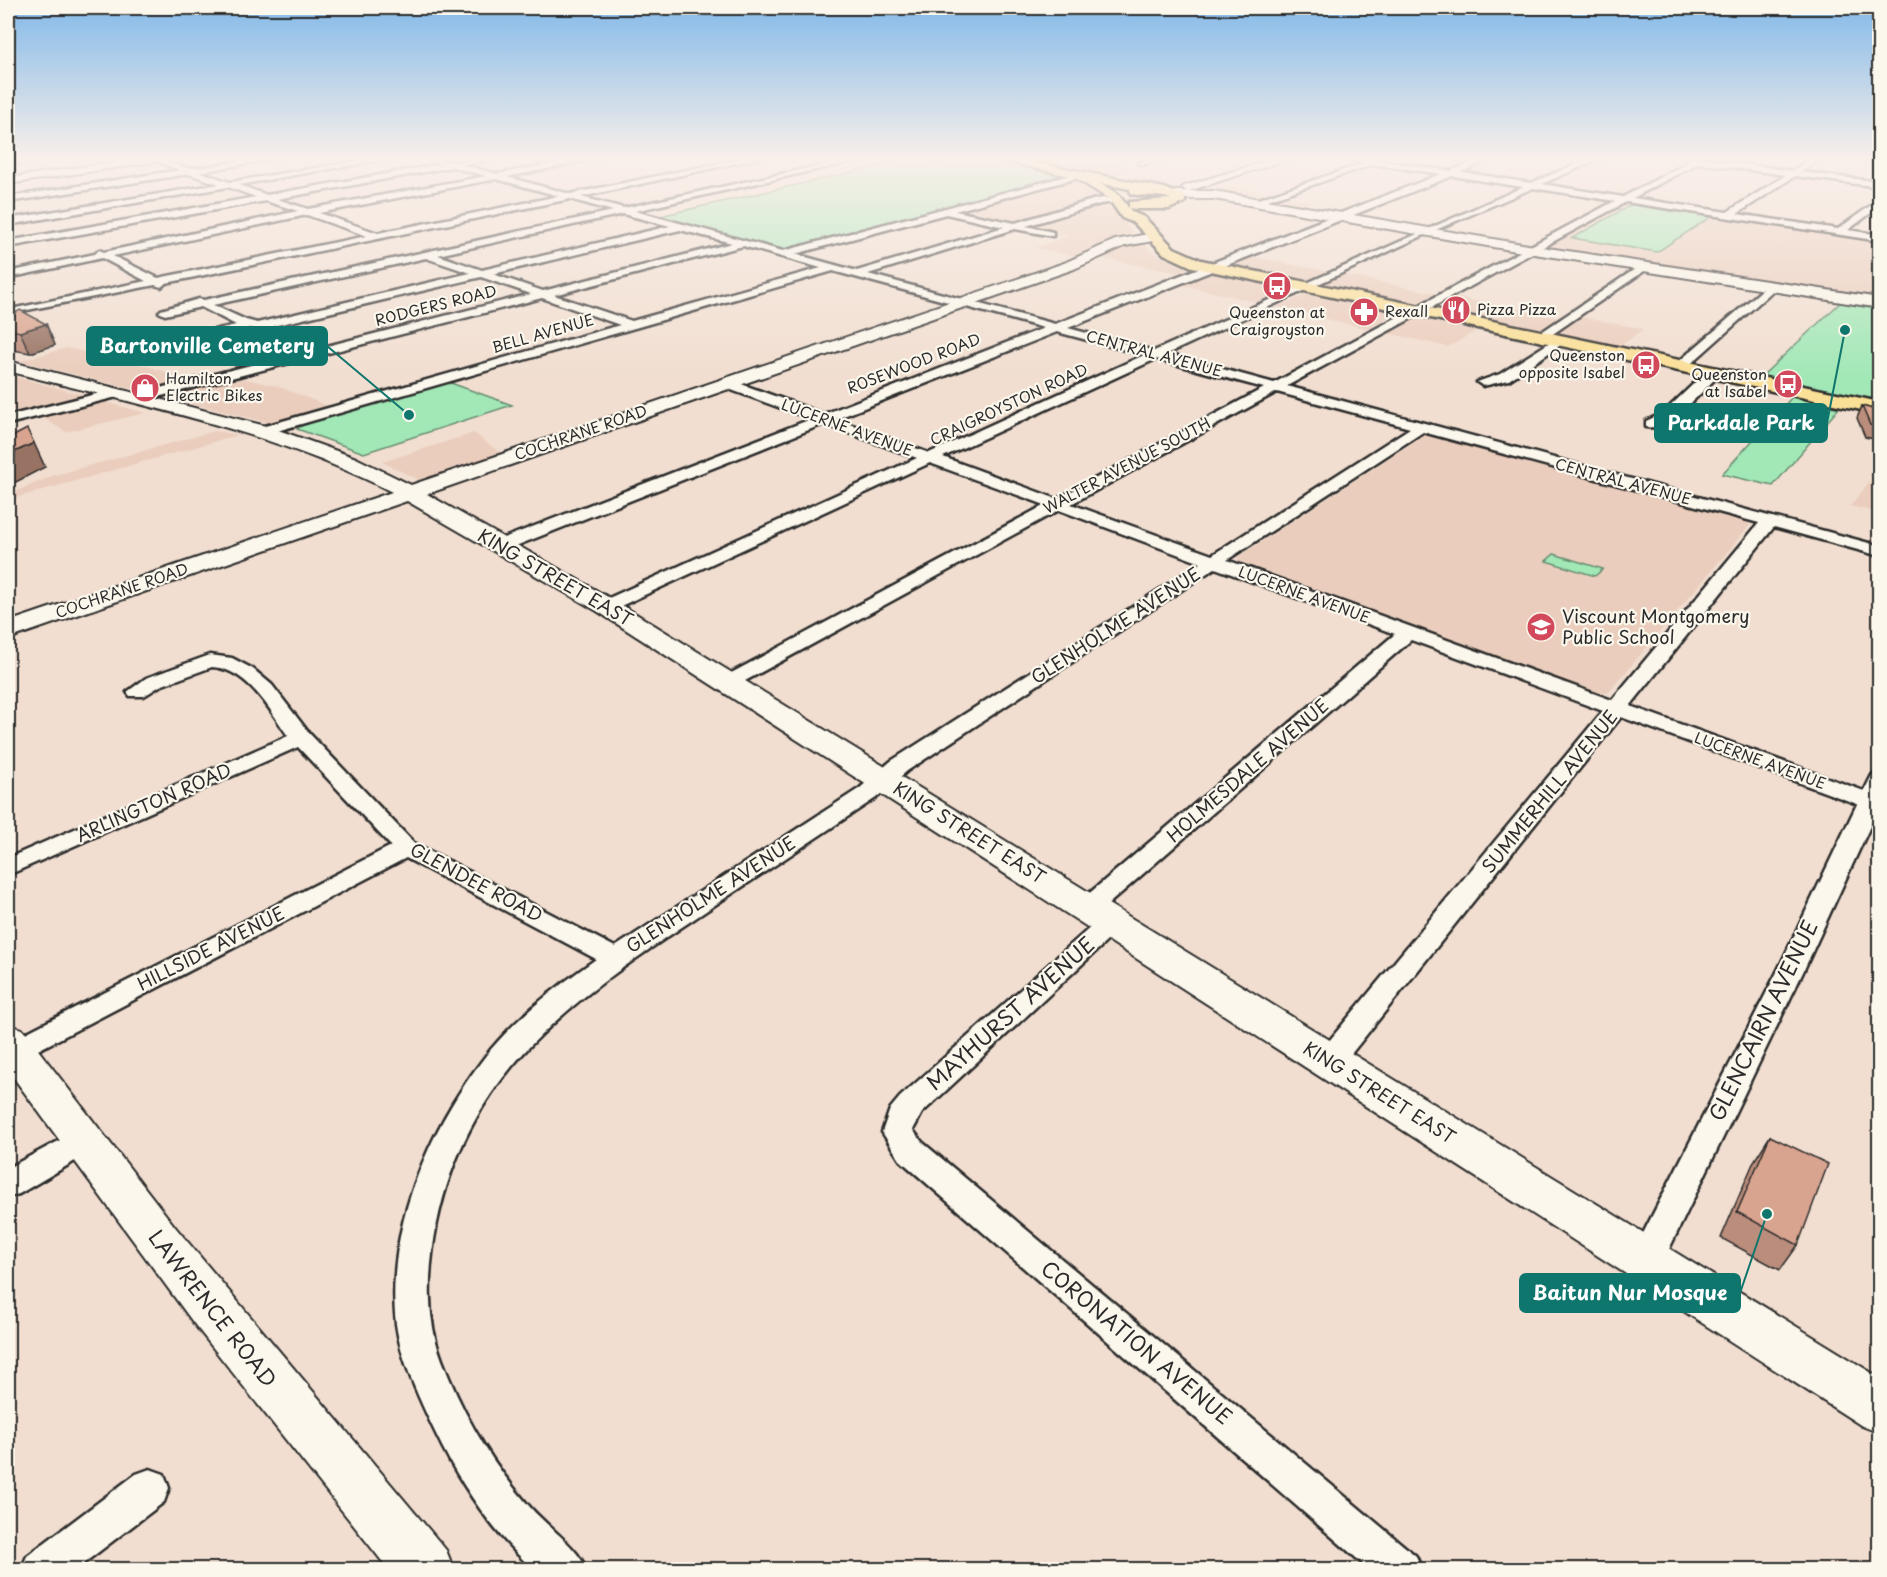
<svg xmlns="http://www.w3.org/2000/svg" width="1887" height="1577" font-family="'Playpen Sans',sans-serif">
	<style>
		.built { fill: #eacdbc }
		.green { fill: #a1e8b6; stroke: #668a70; stroke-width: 1.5 }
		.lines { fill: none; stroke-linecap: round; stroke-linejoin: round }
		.street-casing { stroke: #2b2b2b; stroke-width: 5 }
		.secondary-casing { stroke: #2b2b2b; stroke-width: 4 }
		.primary-casing { stroke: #2b2b2b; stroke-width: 5 }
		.street { fill: #fbf7ec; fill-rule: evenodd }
		.secondary { fill: #fbf7ec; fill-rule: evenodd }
		.primary { fill: #fadf96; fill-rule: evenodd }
		.wall { fill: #bb8d7b; stroke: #2b2b2b; stroke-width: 1.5 }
		.shaded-wall { fill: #987364; stroke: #2b2b2b; stroke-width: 1.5 }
		.building { fill: #d9a48f; stroke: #2b2b2b; stroke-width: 1.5 }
		.labels { text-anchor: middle; stroke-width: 4.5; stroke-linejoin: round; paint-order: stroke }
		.far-street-label { font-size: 15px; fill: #2b2b2b; stroke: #fbf7ec }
		.far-poi-label { font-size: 15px; fill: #2b2b2b; stroke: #fbf7ec; text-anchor: start }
		.street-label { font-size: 18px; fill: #2b2b2b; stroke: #fbf7ec }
		.poi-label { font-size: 18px; fill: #2b2b2b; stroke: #fbf7ec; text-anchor: start }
		.near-street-label { font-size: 21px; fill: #2b2b2b; stroke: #fbf7ec }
		.leader { fill: none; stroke: #0f766e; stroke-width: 2 }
		.callout-dot { fill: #0f766e; stroke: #fbf7ec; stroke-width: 2 }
		.callout { fill: #0f766e; stroke: #0f766e; stroke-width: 2 }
		.callout-label { font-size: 20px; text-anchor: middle; font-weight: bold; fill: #fff }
	</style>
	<rect width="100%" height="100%" fill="#f1ded0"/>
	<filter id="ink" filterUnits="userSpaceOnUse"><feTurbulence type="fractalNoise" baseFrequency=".0167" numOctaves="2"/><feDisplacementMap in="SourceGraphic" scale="12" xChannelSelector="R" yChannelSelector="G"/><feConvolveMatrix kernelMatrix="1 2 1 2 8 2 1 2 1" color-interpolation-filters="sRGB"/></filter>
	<g filter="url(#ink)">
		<g class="built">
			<path d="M 1095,160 L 1131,165 L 1127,169 L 1137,170 L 1108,178 L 1062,168 Z"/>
			<path d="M 1075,179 L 1119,215 L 1133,233 L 1092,247 L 1075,256 L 1034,248 L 1068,236 L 955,212 Z"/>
			<path d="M 1229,187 L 1285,196 L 1311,201 L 1293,207 L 1215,193 Z"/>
			<path d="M 1630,201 L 1879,240 L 1879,299 L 1540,247 Z"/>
			<path d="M 1142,241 L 1151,251 L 1189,268 L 1178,273 L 1095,257 L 1115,246 Z"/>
			<path d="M 1249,256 L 1560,318 L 1566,314 L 1643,329 L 1619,347 L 1228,266 Z"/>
			<path d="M 1212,274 L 1289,290 L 1262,303 L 1182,285 Z"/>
			<path d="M 1308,294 L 1397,313 L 1368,329 L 1277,307 Z"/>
			<path d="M 1417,318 L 1476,331 L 1448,347 L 1388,333 Z"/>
			<path d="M 66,348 L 144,365 L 207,385 L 237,377 L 277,386 L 333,408 L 278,425 L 20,361 Z"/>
			<path d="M 8,375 L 87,396 L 19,413 L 8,407 Z"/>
			<path d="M 102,401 L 145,413 L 66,432 L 41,417 Z"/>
			<path d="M 215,431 L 238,435 L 8,500 L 8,495 L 52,476 Z"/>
			<path d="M 474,433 L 503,455 L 421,481 L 382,462 Z"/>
			<path d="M 1426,434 L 1746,520 L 1750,525 L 1608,693 L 1594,692 L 1238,561 L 1238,557 Z"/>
			<path d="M 1879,471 L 1879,513 L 1850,506 Z"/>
		</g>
		<g class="green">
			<path d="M 964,158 L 987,158 L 1071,175 L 793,250 L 783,251 L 660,216 L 892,163 L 915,167 Z"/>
			<path d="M 1631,205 L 1711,217 L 1657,252 L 1572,238 Z"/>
			<path d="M 1843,300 L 1879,307 L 1879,401 L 1762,376 Z"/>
			<path d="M 448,382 L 512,405 L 364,453 L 297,429 L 303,425 Z"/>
			<path d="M 1792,397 L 1839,408 L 1773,486 L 1722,474 Z"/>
			<path d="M 1554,554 L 1603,569 L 1595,576 L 1546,561 Z"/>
		</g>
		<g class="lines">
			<g class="street-casing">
				<g id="street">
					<path d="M 30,158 L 49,158 L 8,165 L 8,161 Z"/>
					<path d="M 148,158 C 164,157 178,169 193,168 C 221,167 249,156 277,158 L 200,172 L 230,182 L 375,158 L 391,158 L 239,185 L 267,195 L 442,164 L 424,158 L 453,162 L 494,158 L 463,165 L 497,174 L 584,158 L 599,158 L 507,177 L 570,194 L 745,158 L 759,158 L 581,197 L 624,208 L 855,158 L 868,158 L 635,211 L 783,251 L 1078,173 L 1081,177 L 955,211 L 1015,223 L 1096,199 L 1115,197 L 1118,202 L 1100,204 L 1026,226 L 1053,232 L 1053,236 L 1015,229 L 868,274 L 1055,324 L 1441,174 L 1374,164 L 1256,204 L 1249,202 L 1365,163 L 1346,158 L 1363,158 L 1450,171 L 1484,158 L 1494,158 L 1461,172 L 1531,183 L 1591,158 L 1601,158 L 1542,184 L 1623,197 L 1689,162 L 1684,158 L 1705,158 L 1792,171 L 1812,158 L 1821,158 L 1801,172 L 1880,182 L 1880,187 L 1795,176 L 1737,214 L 1838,229 L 1880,199 L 1880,206 L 1848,230 L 1880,235 L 1880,241 L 1626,202 L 1287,386 L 1880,546 L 1880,556 L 1774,527 L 1630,706 L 1864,791 L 1872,775 L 1880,773 L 1880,812 L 1877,811 L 1803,972 L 1658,1272 L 1646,1276 L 1634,1272 L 1629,1261 L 1777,972 L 1857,804 L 1621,717 L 1339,1069 L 1329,1072 L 1319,1069 L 1315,1061 L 1319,1053 L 1603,711 L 1411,640 L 1097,914 L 1088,917 L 1079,914 L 1075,908 L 1079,902 L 1395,634 L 1215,568 L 907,771 L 876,798 C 817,837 759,876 700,915 C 576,998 470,1067 437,1223 C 428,1269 425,1316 442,1360 C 462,1413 491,1463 529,1506 C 546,1526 577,1546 587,1570 L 534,1570 C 493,1533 460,1484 436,1434 C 420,1400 401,1361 396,1324 C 385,1231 428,1130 484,1058 C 514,1019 556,987 596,959 L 406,858 L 15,1062 L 8,1060 L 8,1042 L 391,846 L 298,747 L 8,875 L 8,858 L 288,736 C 270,710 248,669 212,667 L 160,686 L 144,696 L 130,696 L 127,692 L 146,678 L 210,655 L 232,658 L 253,669 L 272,685 L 309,733 L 414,843 L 615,947 L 860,788 L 891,761 L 1201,563 L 1059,510 L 734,687 L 720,687 L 717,683 L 720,679 L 1045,505 L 930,463 L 612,610 L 600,610 L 597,606 L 600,602 L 917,458 L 824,424 L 508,549 L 496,549 L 494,545 L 496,541 L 811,419 L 723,387 L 723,381 L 733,381 L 824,414 L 1044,328 L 833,271 L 263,435 L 256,431 L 258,428 L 620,325 L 542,298 L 142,401 L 132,401 L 132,395 L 314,349 L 289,337 L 250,328 L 133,354 L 133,348 L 236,325 L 201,307 L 165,315 L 159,312 L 161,310 L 199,299 L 204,300 L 613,211 L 570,199 L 166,283 L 161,287 L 155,285 L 12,313 L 10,311 L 16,308 L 146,281 L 102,258 L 8,278 L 8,272 L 95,254 L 99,250 L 104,252 L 298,211 L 266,201 L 8,247 L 8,241 L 256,197 L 228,187 L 8,225 L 8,219 L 219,184 L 189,174 L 8,202 L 8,197 L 180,170 ZM 1698,163 L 1786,175 L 1727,212 L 1633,198 ZM 452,167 L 486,176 L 308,209 L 277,199 ZM 1452,176 L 1523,187 L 1154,351 L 1068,328 ZM 496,179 L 559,196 L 378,233 L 319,213 ZM 1533,188 L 1615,201 L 1274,383 L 1167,354 L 1433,231 ZM 623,214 L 670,226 L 482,270 L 438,255 ZM 946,214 L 1004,227 L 857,271 L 795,254 ZM 307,215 L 367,236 L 158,278 L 113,256 ZM 680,230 L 732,243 L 543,291 L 493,274 ZM 743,246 L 821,268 L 632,321 L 554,295 ZM 426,258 L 470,273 L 257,323 L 246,320 L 213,305 ZM 481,277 L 531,294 L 327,346 L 297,331 L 273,326 ZM 1057,332 L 1144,355 L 929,453 L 836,419 ZM 1156,359 L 1264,388 L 1057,499 L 943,457 ZM 1277,392 L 1410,428 L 1212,555 L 1071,504 ZM 1423,432 L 1759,523 L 1612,700 L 1227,560 Z"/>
					<path d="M 1011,158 L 1027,158 L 1008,162 Z"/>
					<path d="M 1153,158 L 1165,158 L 1142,165 L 1138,163 Z"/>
					<path d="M 1641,265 L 1650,267 L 1544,340 L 1534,337 Z"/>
					<path d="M 1769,284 L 1778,286 L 1685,369 L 1677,369 L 1677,363 Z"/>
					<path d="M 1558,337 L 1562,338 L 1562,344 L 1509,380 L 1483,386 L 1477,382 L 1500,374 Z"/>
					<path d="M 1713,369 L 1719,373 L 1718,376 C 1703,390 1668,432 1646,427 L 1646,421 L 1663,413 L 1708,370 Z"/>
					<path d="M 116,389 L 123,393 L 121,396 L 8,424 L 8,416 Z"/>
					<path d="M 1111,914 L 1120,917 L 1124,923 L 1120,929 L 922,1113 L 913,1130 L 922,1142 L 1416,1556 L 1422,1570 L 1370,1570 L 900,1160 L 882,1132 L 890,1109 L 900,1097 L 1102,917 Z"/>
					<path d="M 81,1129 L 92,1133 L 96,1142 L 92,1151 L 19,1194 L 8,1197 L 8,1168 Z"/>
					<path d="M 150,1469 L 164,1474 L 169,1488 L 164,1502 L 75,1570 L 21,1570 L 27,1556 L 136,1474 Z"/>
				</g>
			</g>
			<g class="secondary-casing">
				<g id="secondary">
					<path d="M 140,158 L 165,158 L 160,161 L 8,184 L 8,178 Z"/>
					<path d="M 1277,158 L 1292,158 L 1189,191 L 1214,191 L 1528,245 L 1880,298 L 1880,308 L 1528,253 L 1214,199 L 1175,199 L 1169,195 L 1175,191 L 1187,191 L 1182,188 L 1184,186 Z"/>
					<path d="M 1154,233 L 1161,237 L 1159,240 L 1125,246 L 1074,269 L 427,494 L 615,601 L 1880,1378 L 1880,1433 L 1862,1426 L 597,611 L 407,501 L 8,639 L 8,622 L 392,492 C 271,430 138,405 8,371 L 8,361 L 270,427 L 356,458 L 411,485 L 1064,263 L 1115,240 Z"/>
					<path d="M 8,1025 L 22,1029 L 176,1228 L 446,1550 L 454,1570 L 389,1570 L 195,1325 L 8,1070 Z"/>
				</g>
			</g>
			<g class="primary-casing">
				<path id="primary" d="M 992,158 L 1013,158 L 1164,188 L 1185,196 L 1185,202 L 1169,209 L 1134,209 L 1129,208 L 1129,202 L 1171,199 C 1158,194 1144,197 1131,194 L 1130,189 L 1099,183 L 1117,193 L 1132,212 L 1144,217 L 1174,248 L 1201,260 L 1880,402 L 1880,414 L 1192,267 L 1164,254 L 1134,223 L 1122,218 L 1109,199 L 1074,177 Z"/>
			</g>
			<use href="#street" class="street"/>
			<use href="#secondary" class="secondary"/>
			<use href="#primary" class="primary"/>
		</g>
		<g class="wall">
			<path d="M 8,317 L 46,324 L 55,345 L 30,353 L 8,349 Z"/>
			<path d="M 1862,406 L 1880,411 L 1880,440 L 1865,437 L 1857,418 Z"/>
			<path d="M 1770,1136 L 1798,1245 L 1780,1270 L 1721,1238 L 1754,1161 Z"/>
		</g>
		<g class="shaded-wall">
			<path d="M 46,324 L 55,345 L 30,353 L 20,332 Z"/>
			<path d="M 34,443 L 45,467 L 8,486 L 8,455 Z"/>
		</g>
		<g class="building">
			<path d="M 20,310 L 46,324 L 20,332 L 8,329 L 8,317 Z"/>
			<path d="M 1862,406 L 1880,411 L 1880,427 L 1870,425 Z"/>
			<path d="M 27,429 L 34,443 L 8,455 L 8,439 Z"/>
			<path d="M 1770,1136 L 1828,1164 L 1798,1245 L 1737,1212 Z"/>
		</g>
	</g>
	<linearGradient id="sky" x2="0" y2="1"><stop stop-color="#83b9e9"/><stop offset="0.42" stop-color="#f9f0ea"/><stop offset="1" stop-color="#f9f0ea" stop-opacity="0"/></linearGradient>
	<rect width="1887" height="378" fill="url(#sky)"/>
	<defs>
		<g id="bus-disc" transform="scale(1.5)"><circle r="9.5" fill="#d1495b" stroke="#fbf7ec"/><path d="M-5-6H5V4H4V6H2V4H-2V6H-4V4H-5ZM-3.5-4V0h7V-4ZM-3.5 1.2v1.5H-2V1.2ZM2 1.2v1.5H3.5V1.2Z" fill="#fff"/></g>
		<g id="restaurant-disc" transform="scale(1.5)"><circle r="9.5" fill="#d1495b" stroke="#fbf7ec"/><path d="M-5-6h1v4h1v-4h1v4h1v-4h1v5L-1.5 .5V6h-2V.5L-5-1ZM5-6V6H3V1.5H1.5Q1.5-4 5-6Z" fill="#fff"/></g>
		<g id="pharmacy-disc" transform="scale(1.5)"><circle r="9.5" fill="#d1495b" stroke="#fbf7ec"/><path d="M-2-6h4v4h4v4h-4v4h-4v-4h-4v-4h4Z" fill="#fff"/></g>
		<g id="shop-disc" transform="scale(1.5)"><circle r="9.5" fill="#d1495b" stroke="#fbf7ec"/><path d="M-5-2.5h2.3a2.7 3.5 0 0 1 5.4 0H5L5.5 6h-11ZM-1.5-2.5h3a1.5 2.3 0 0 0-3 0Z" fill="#fff"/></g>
		<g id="school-disc" transform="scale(1.5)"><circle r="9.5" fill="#d1495b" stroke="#fbf7ec"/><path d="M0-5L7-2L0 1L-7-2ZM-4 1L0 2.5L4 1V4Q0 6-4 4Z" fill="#fff"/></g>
	</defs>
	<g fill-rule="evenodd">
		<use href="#bus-disc" x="1277" y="286"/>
		<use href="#restaurant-disc" x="1456" y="310"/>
		<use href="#pharmacy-disc" x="1364" y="312"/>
		<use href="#bus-disc" x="1646" y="365"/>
		<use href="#bus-disc" x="1788" y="384"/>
		<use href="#shop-disc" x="145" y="388"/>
		<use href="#school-disc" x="1541" y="627"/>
	</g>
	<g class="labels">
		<g class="far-street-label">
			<text transform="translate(436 306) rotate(-14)" y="5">RODGERS ROAD</text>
			<text transform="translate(543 334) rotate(-16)" y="5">BELL AVENUE</text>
			<text transform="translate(1154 354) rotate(15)" y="5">CENTRAL AVENUE</text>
			<text transform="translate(914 364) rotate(-21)" y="5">ROSEWOOD ROAD</text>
			<text transform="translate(1009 405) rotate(-25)" y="5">CRAIGROYSTON ROAD</text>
			<text transform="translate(847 428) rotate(20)" y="5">LUCERNE AVENUE</text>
			<text transform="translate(581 433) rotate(-19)" y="5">COCHRANE ROAD</text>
			<text transform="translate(1127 466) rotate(-28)" y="5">WALTER AVENUE SOUTH</text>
			<text transform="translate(1623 482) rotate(15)" y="5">CENTRAL AVENUE</text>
			<text transform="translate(122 591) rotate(-19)" y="5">COCHRANE ROAD</text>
			<text transform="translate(1304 595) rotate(20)" y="5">LUCERNE AVENUE</text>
			<text transform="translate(1760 761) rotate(20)" y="5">LUCERNE AVENUE</text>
		</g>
		<g class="far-poi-label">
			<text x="1477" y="315">Pizza Pizza</text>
			<text x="1385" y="317">Rexall</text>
			<text x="1277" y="318" text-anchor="middle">Queenston at<tspan x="1277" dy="17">Craigroyston</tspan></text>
			<text x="1625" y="361" text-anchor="end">Queenston<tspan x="1625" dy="17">opposite Isabel</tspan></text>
			<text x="1767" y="380" text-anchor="end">Queenston<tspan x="1767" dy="17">at Isabel</tspan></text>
			<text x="166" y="384">Hamilton<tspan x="166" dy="17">Electric Bikes</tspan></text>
		</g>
		<g class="street-label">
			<text transform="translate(555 578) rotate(30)" y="6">KING STREET EAST</text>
			<text transform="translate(1116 626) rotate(-33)" y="6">GLENHOLME AVENUE</text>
			<text transform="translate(1248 771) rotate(-41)" y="6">HOLMESDALE AVENUE</text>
			<text transform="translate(1550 792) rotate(-51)" y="6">SUMMERHILL AVENUE</text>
			<text transform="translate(154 803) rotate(-24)" y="6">ARLINGTON ROAD</text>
			<text transform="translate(969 833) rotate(32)" y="6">KING STREET EAST</text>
			<text transform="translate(476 883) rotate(28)" y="6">GLENDEE ROAD</text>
			<text transform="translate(711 895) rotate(-33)" y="6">GLENHOLME AVENUE</text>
			<text transform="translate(211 949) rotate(-27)" y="6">HILLSIDE AVENUE</text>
			<text transform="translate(1379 1093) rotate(32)" y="6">KING STREET EAST</text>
		</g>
		<g class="poi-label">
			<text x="1562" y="623">Viscount Montgomery<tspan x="1562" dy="21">Public School</tspan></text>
		</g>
		<g class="near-street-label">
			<text transform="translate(1011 1014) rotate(-42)" y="7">MAYHURST AVENUE</text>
			<text transform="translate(1764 1021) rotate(-64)" y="7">GLENCAIRN AVENUE</text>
			<text transform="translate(212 1309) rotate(52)" y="7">LAWRENCE ROAD</text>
			<text transform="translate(1136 1343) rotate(40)" y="7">CORONATION AVENUE</text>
		</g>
	</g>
	<path class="leader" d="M409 415L327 346M1845 330L1827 423M1767 1214L1740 1293"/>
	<g class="callout-dot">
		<circle cx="409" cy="415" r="6"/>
		<circle cx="1845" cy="330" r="6"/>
		<circle cx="1767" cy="1214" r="6"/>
	</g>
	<g class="callout">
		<rect x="87" y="327" width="240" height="38" rx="6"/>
		<rect x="1655" y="404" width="172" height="38" rx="6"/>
		<rect x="1520" y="1274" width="220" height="38" rx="6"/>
	</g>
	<g class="callout-label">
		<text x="207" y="353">Bartonville Cemetery</text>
		<text x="1741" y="430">Parkdale Park</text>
		<text x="1630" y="1300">Baitun Nur Mosque</text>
	</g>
	<rect width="1887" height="1577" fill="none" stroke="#fbf7ec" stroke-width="30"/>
	<rect x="15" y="15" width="1857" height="1547" fill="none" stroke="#2b2b2b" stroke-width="2" filter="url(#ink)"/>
</svg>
